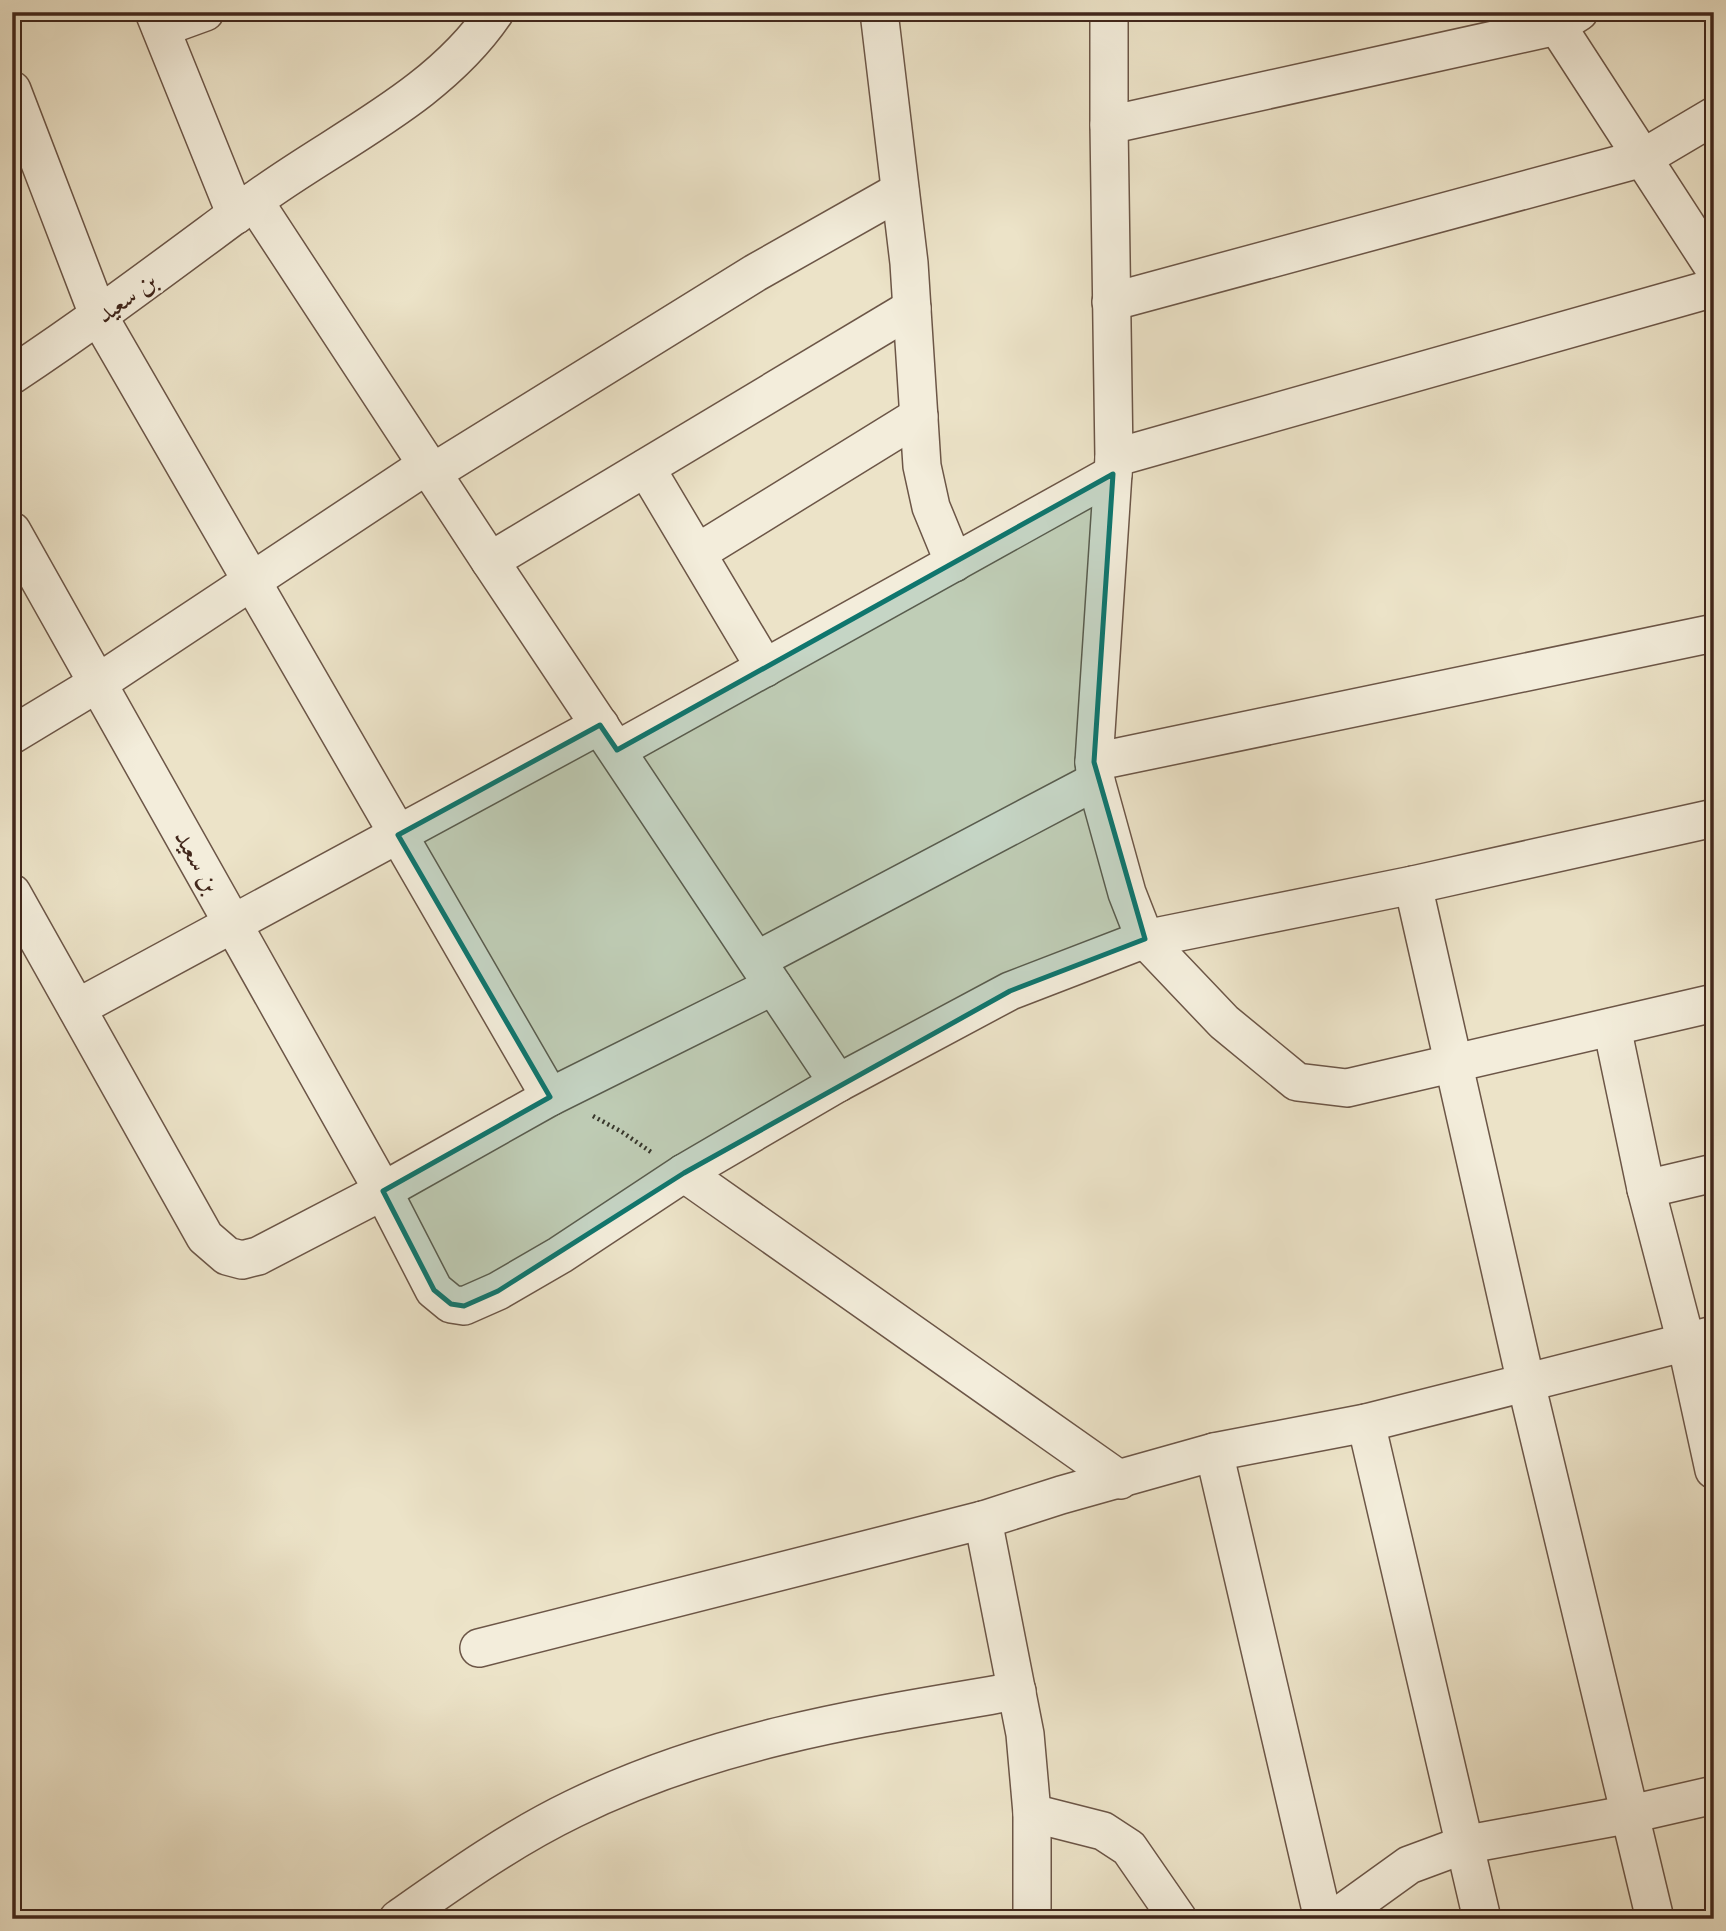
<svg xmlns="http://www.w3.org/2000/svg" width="1726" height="1931" font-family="'Libre Bodoni',Amiri,serif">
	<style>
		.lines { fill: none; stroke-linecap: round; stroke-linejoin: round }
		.minor-casing { stroke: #6c5647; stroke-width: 40 }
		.path { stroke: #41271c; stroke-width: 4.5; stroke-dasharray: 2 3.5; stroke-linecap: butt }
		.minor { stroke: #f3eddb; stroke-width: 37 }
		.marked { fill: #0f766e; fill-opacity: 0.2; stroke: #0f766e; stroke-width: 5; stroke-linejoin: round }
		.labels { text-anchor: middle; stroke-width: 5; stroke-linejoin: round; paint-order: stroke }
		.street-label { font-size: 26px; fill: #41271c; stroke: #f3eddb }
	</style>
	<rect width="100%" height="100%" fill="#ece3c8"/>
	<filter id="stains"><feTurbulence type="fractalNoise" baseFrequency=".00286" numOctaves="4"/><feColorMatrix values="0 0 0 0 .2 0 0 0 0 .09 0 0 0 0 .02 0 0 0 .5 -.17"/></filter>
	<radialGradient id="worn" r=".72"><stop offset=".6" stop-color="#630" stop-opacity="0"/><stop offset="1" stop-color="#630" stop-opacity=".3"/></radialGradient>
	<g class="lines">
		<g class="minor-casing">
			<g id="minor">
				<path d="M 154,12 L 236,215"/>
				<path d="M 879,12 L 909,263 L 922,466 L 931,507 L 954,563"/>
				<path d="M 1109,12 L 1109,125 L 1557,26 L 1579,12"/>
				<path d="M 1548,12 L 1714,268"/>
				<path d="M 161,28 L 205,12"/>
				<path d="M 12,90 L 99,317 L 550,1097"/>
				<path d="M 1109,125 L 1114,458 L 1094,762 L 1714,633"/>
				<path d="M 254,201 L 490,561 L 838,1083"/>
				<path d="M 1111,302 L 1643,158 L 1714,116"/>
				<path d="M 12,375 C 95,320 174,260 254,201 C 335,141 437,98 495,12"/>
				<path d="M 1114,458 L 1714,288"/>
				<path d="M 646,468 L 765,668"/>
				<path d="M 432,473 L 755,273 L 900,191"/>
				<path d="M 12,531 L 383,1191 L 434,1290 L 451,1304 L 464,1306 L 498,1291 L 560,1255 L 684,1173 L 838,1083 L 1010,991 L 1145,939 L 1413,885 L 1714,818"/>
				<path d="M 697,553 L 919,416"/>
				<path d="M 490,561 L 912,308"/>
				<path d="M 12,735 L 98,683 L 427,465"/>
				<path d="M 617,750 L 1113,474"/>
				<path d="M 1094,762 L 1096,781 L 1127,893 L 1145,939 L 1224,1022 L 1297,1082 L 1347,1088 L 1714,1003"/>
				<path d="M 1413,885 L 1526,1383 L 1655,1919"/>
				<path d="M 12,893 L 205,1237 L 227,1256 L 242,1260 L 258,1256 L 383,1191 L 550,1097 L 773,986"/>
				<path d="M 757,960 L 1096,781"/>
				<path d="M 77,1008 L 600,725"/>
				<path d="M 1612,1027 L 1646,1189 L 1686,1342 L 1714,1470"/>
				<path d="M 684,1173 L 1120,1480"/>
				<path d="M 1646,1189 L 1714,1173"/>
				<path d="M 1366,1423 L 1482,1919"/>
				<path d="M 1214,1452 L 1323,1919"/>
				<path d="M 983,1520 L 1025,1734 L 1032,1813 L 1032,1919"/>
				<path d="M 479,1648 L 983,1520 L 1061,1495 L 1214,1452 L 1366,1423 L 1714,1335"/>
				<path d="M 1032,1813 L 1103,1831 L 1129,1848 L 1178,1919"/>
				<path d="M 398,1919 C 455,1879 511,1839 573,1809 C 715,1739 863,1717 1017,1691"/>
				<path d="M 1334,1919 L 1409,1865 L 1463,1845 L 1631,1814 L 1714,1795"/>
			</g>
		</g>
		<path class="path" d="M 593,1116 L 622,1132 L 651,1152"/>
		<use href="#minor" class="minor"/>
	</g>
	<path class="marked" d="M 1113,474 L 1094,762 L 1145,939 L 1010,991 L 684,1173 L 498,1291 L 464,1306 L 451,1304 L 434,1290 L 383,1191 L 550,1097 L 398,835 L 600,725 L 617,750 Z"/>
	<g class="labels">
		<g class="street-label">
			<text transform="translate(126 297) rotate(-36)" y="9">بن سعيد</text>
			<text transform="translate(198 861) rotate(61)" y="9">بن سعيد</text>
		</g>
	</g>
	<rect width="1726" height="1931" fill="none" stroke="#ece3c8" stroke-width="42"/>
	<rect x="14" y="14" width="1698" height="1903" fill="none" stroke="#41271c" stroke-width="3.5"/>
	<rect x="21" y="21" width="1684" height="1889" fill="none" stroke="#41271c" stroke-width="2"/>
	<rect width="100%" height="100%" filter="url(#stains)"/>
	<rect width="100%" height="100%" fill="url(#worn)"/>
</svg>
